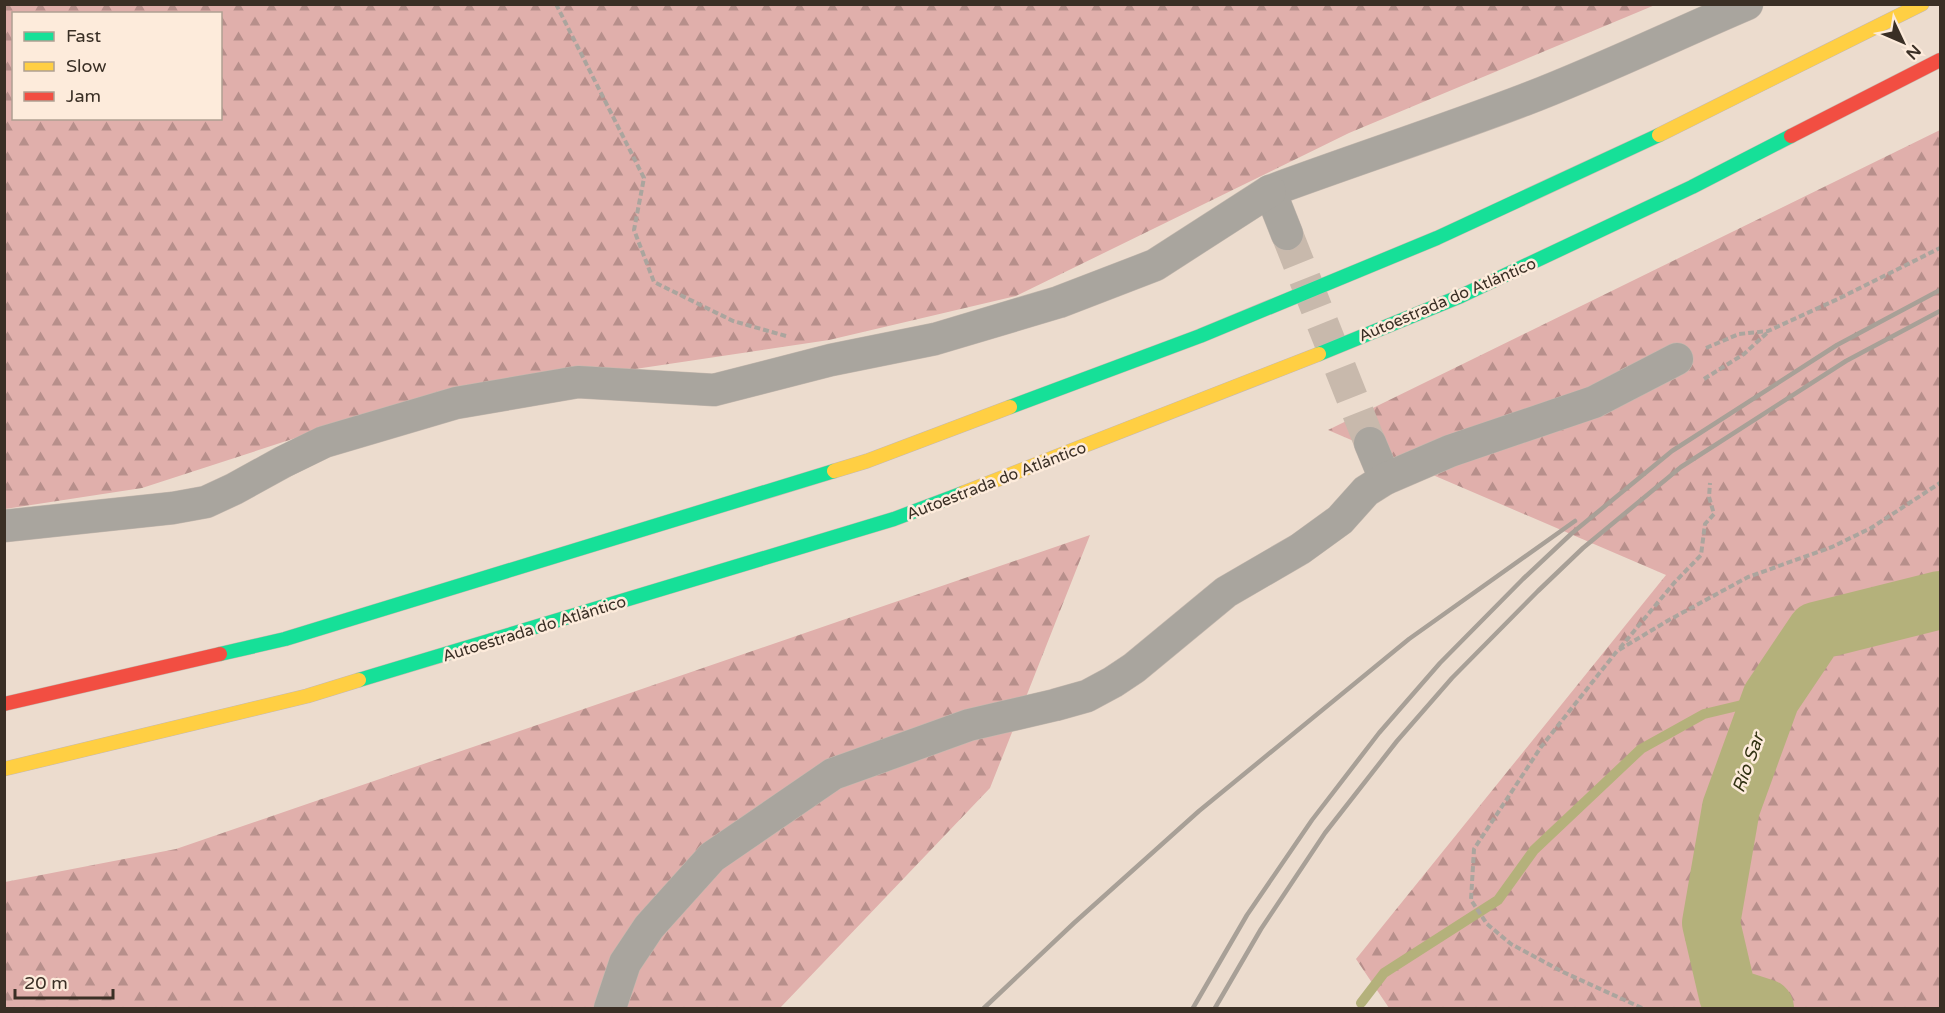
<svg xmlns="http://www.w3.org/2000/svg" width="1945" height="1013" font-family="'Varela Round',sans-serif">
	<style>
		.forest { fill: url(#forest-firs); fill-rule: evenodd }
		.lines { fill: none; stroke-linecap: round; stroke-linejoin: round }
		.stream { stroke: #b4b17b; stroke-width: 10 }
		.river { stroke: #b4b17b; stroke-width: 58 }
		.street-tunnel { stroke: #c8b9ac; stroke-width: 32; stroke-dasharray: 32 16; stroke-linecap: butt }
		.street-casing { stroke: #c6b9af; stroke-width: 33 }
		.fast-casing { stroke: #c6b9af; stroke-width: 15 }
		.slow-casing { stroke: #c6b9af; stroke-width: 15 }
		.jam-casing { stroke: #c6b9af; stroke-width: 15 }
		.path { stroke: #aba59e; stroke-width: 4; stroke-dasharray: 6 3; stroke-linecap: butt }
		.street { stroke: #a9a59e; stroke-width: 32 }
		.fast { stroke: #16e098; stroke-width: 14 }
		.slow { stroke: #ffcf43; stroke-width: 14 }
		.jam { stroke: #f24e42; stroke-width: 14 }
		.rail { stroke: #a8a097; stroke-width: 4.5 }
		.labels { text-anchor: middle; stroke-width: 5; stroke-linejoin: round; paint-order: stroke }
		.street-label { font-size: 16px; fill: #3a2f25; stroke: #fdebdb }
		.water-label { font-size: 18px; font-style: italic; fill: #323213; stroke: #fdebdb }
	</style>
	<defs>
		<pattern id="forest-firs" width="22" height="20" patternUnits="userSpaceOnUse" patternTransform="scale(1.5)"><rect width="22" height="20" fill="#e0afab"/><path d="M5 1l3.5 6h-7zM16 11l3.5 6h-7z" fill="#b78f8b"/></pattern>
	</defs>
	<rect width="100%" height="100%" fill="#ecdcce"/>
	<g class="forest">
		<path d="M 5,5 L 1655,5 L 1349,133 L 1016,296 L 829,340 L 400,404 L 142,488 L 5,509 ZM 14,14 L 220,14 L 220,118 L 14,118 Z"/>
		<path d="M 1940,130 L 1940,1008 L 1389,1008 L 1356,959 L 1666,575 L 1328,430 Z"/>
		<path d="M 1090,535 L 990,788 L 780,1008 L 5,1008 L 5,882 L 176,849 Z"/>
	</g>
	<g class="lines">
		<path class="stream" d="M 1361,1003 L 1384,973 L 1498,900 L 1534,850 L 1641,749 L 1704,714 L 1771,698"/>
		<path class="river" d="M 1765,1008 L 1728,996 L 1711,923 L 1731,808 L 1771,698 L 1816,631 L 1940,600"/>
		<path class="street-tunnel" d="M 1287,234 L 1370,443"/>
		<g class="street-casing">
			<g id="street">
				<path d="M 1287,234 L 1270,191 C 1354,160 1440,132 1524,100 C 1600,71 1672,36 1747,4"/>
				<path d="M 1370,443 L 1385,479"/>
				<path d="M 4,526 L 173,508 L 206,502 L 234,489 L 283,462 L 324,442 L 456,403 L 578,382 L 714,390 L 831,360 L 935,339 L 1059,302 L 1155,265 L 1270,191"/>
				<path d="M 610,1008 L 625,963 L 649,927 L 712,857 L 833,774 L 969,725 L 1055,705 L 1087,696 L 1113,682 L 1134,668 L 1226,592 L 1300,549 L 1340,520 L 1366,491 L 1385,479 L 1450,451 L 1594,402 L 1677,359"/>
			</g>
		</g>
		<g class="fast-casing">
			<g id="fast">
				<path d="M 1319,354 L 1461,296 L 1692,187 L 1791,136"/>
				<path d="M 1010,407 L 1200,336 L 1437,238 L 1659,135"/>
				<path d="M 220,654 L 285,639 L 834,471"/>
				<path d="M 359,680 L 894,519 L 963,493"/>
			</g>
		</g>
		<g class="slow-casing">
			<g id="slow">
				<path d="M 1659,135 L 1922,4"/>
				<path d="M 834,471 L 867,461 L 1010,407"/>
				<path d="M 963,493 L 1319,354"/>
				<path d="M 4,769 L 307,696 L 359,680"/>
			</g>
		</g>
		<g class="jam-casing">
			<g id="jam">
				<path d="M 1791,136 L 1940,60"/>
				<path d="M 4,704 L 220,654"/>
			</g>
		</g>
		<g class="path">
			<path d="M 556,4 L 644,178 L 634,230 L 654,282 L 733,321 L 786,336"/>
			<path d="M 1706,348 L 1739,334 L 1768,331 L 1840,298 L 1940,248"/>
			<path d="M 1704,379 L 1744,354 L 1768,332"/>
			<path d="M 1620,648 L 1674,583 L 1701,555 L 1705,524 L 1714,514 L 1709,497 L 1710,483"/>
			<path d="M 1642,1008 L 1563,972 L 1511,944 L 1487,924 L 1471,900 L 1474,849 L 1541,747 L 1617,651 L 1669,620 L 1748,577 L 1832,547 L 1871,528 L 1940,483"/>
		</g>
		<use href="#street" class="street"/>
		<use href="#fast" class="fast"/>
		<use href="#slow" class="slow"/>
		<use href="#jam" class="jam"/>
		<g class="rail">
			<path d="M 984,1008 L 1074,923 L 1199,811 L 1409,639 L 1575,521"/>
			<path d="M 1193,1008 L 1247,915 L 1312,820 L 1379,733 L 1440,663 L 1523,579 L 1571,534 L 1672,451 L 1837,345 L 1940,290"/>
			<path d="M 1215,1008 L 1261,929 L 1325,833 L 1397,741 L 1452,678 L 1538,591 L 1583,548 L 1681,467 L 1846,361 L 1940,311"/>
		</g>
	</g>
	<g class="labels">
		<g class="street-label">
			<text transform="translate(1447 299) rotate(-23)" y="6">Autoestrada do Atlántico</text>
			<text transform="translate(996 480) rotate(-21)" y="6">Autoestrada do Atlántico</text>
			<text transform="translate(534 628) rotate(-17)" y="6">Autoestrada do Atlántico</text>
		</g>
		<g class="water-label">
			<text transform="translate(1748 763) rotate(-70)" y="6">Río Sar</text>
		</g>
	</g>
	<rect width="1945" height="1013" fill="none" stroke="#3a2f25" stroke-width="12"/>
	<rect x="12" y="12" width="210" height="108" fill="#fdebdb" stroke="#afa092" stroke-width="1.5"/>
	<rect x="24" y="32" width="30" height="9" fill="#16e098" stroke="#afa092" stroke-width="1.5"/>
	<text x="66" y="42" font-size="18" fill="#3a2f25">Fast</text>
	<rect x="24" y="62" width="30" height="9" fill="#ffcf43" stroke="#afa092" stroke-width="1.5"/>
	<text x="66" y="72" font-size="18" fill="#3a2f25">Slow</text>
	<rect x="24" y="92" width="30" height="9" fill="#f24e42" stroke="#afa092" stroke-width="1.5"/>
	<text x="66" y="102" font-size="18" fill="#3a2f25">Jam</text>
	<g transform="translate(1903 42) rotate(134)" stroke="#fdebdb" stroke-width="4.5" paint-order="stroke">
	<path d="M0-4.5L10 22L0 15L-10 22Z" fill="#3a2f25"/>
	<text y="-9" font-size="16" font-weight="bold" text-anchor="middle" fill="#3a2f25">N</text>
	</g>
	<path d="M15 989v9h98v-9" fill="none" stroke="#3a2f25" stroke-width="3"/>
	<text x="24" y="989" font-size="18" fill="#3a2f25" stroke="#fdebdb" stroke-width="4.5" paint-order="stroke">20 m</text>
</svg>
